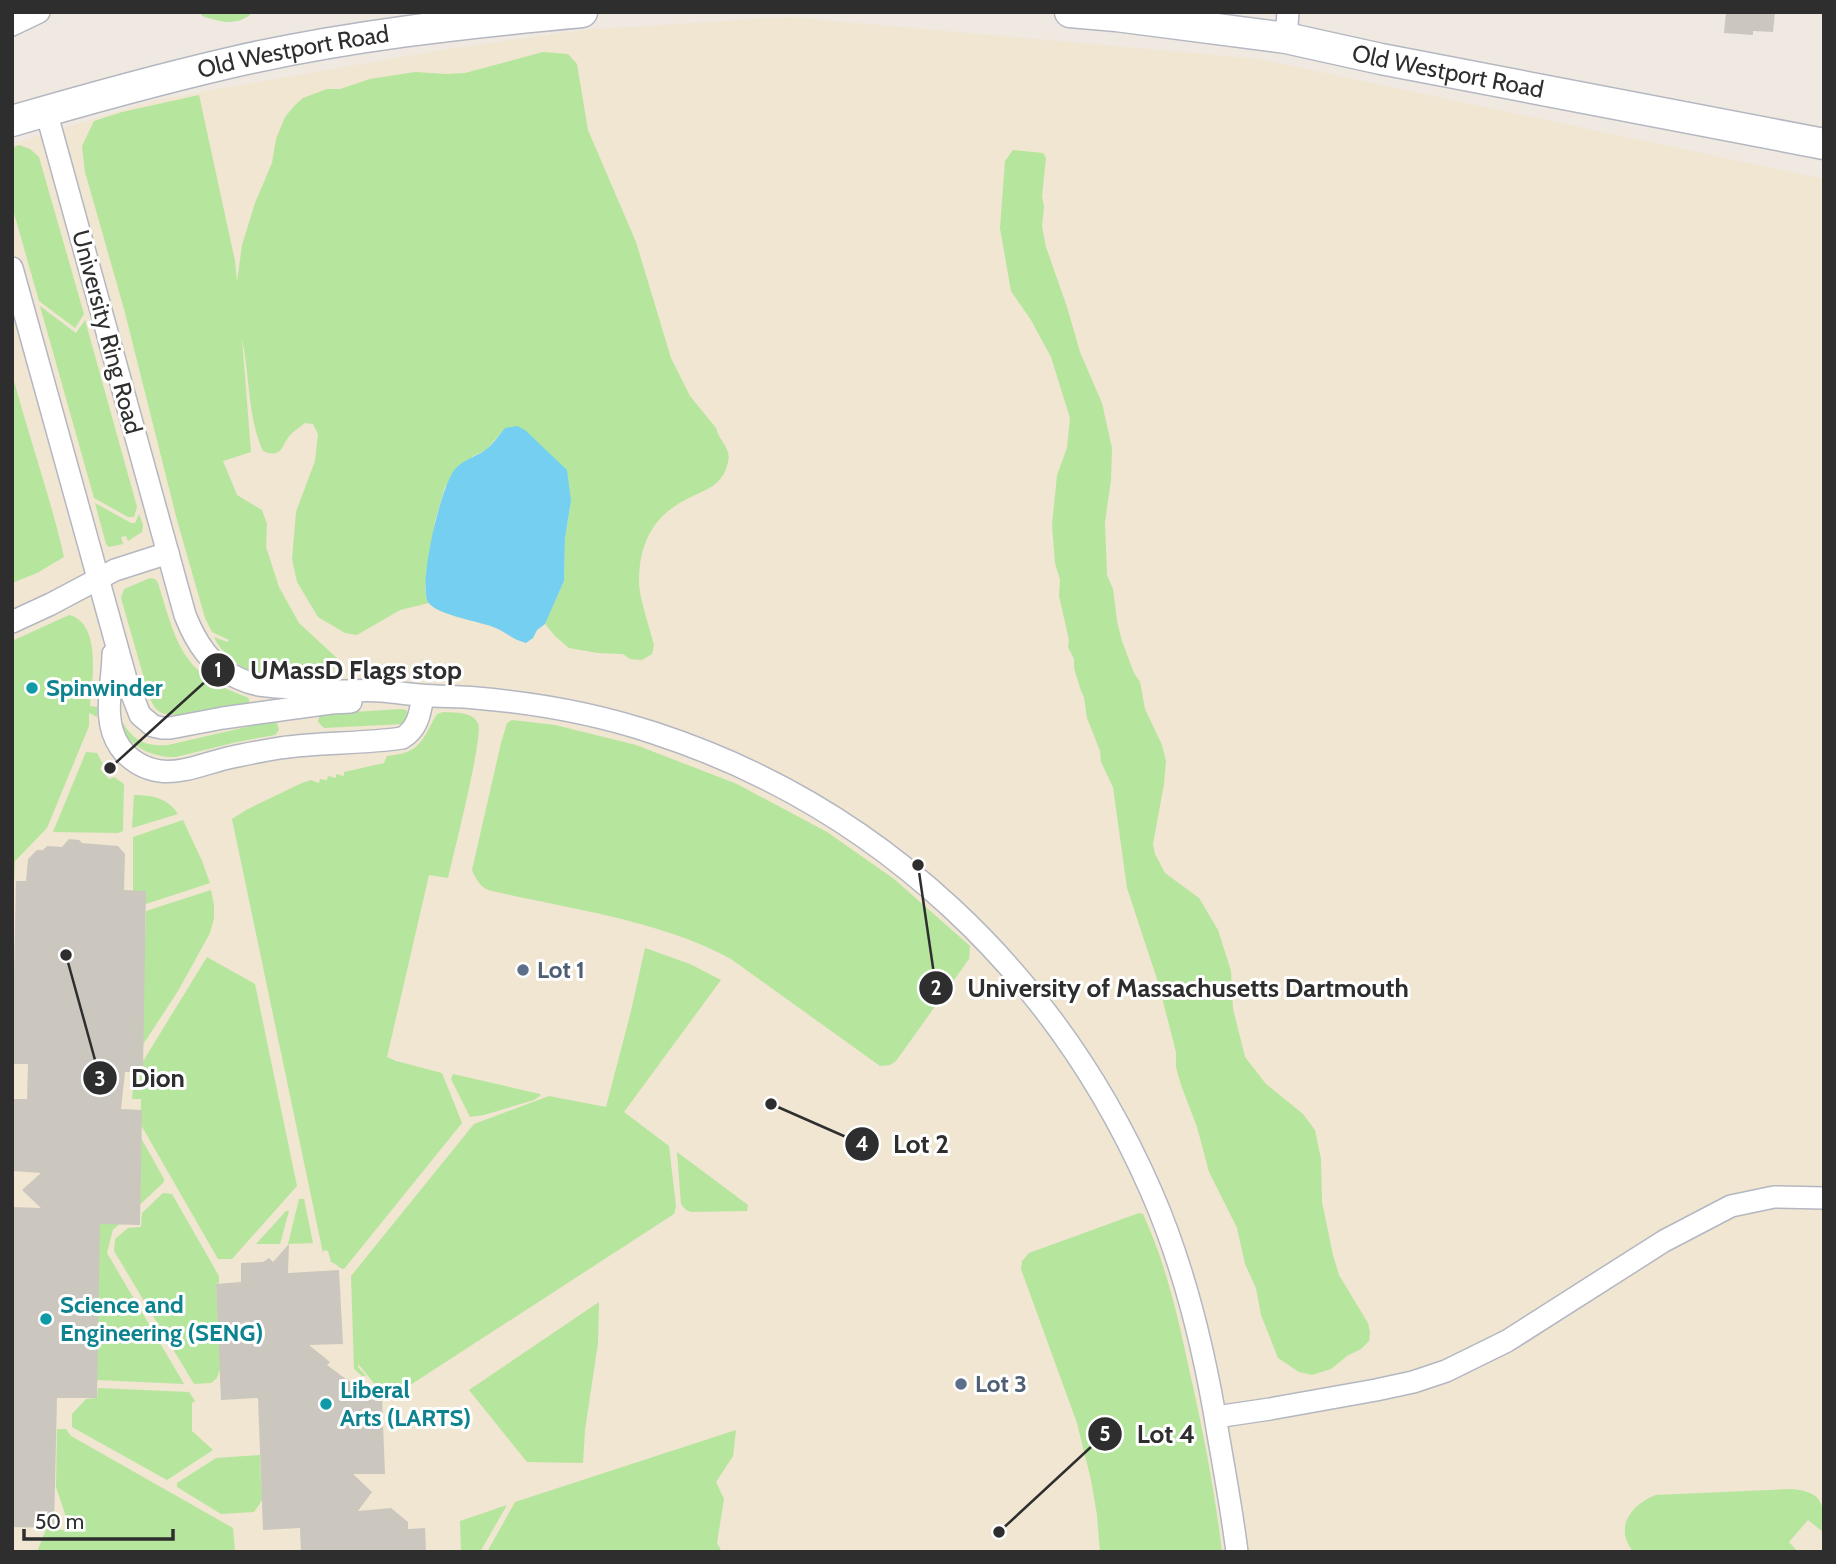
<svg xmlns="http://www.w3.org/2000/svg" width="1836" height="1564" font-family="Cabin,sans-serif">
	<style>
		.education { fill: #f0e6d1 }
		.green { fill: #b6e59e }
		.water { fill: #75cff0 }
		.building { fill: #cbc7bf }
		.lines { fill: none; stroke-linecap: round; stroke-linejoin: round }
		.minor-casing { stroke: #b4b7c1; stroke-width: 24 }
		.secondary-casing { stroke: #b4b7c1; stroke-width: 33 }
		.minor { stroke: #fff; stroke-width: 21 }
		.secondary { stroke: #fff; stroke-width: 30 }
		.culture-dot { fill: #0f9aa8; stroke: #fff; stroke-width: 2.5 }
		.service-dot { fill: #5c6f8a; stroke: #fff; stroke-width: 2.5 }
		.labels { text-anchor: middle; stroke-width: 6; stroke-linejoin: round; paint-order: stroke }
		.street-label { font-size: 24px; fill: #2e2e2e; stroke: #fff }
		.culture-label { font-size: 24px; font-weight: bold; fill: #0d838f; stroke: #fff; text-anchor: start }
		.service-label { font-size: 24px; font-weight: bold; fill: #4e5e75; stroke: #fff; text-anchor: start }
		.leader { fill: none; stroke: #2e2e2e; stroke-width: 2.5 }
		.callout-dot { fill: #2e2e2e; stroke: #fff; stroke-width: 2.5 }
		.mark-label { font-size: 21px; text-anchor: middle; font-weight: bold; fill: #fff }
		.callout-label { font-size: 26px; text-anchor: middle; font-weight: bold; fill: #2e2e2e; stroke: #fff; stroke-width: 6; stroke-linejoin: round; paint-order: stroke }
	</style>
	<rect width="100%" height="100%" fill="#efe9e1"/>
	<path class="education" d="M 789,17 L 1259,59 L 1824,179 L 1824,1552 L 12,1552 L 12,144 L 155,100 L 448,49 L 583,30 Z"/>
	<g class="green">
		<path d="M 200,12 L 253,12 C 238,27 220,22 202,16 Z"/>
		<path d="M 543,52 L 568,54 L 577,64 L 588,130 L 636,242 L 671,358 L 690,396 L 716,428 C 718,439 732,449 728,462 C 723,484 710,488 691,497 C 654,514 639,542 639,582 C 639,597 650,629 654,645 L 652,654 L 642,660 L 630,659 L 623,654 L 598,653 L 569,648 L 556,637 L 545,624 L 564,581 L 565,538 L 571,501 L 505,428 L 486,450 L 473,456 L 445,487 L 435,521 L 425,589 L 429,603 L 400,610 L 357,635 L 345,633 L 318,617 L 297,582 L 292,559 L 296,512 L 315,461 L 318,434 L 313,424 L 305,423 C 300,427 294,431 290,435 C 281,446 282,459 263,451 C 247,416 250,375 242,339 L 251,452 L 223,461 L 237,495 L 262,510 L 267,524 L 266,547 L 279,587 L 299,623 L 339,660 L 329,677 C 287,679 236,682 214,637 L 227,642 L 229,640 L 212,632 L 205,618 L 177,520 L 124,309 L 85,172 L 82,146 L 94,121 L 122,112 L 199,95 L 235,261 L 237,282 L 242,245 L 255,203 L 272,163 L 276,139 L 285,117 L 295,105 L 303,98 L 327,89 L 340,89 L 370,79 L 415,72 L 446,74 L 465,73 Z"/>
		<path d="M 19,145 L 30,149 L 39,157 L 84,314 L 75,328 L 39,301 L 12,206 L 12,148 Z"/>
		<path d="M 1013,150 L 1043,153 L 1046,158 L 1042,196 L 1044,207 L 1042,226 L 1046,247 L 1067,307 L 1080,352 L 1102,403 L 1112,448 L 1111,480 L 1105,522 L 1107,575 L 1113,589 L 1117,621 L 1122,641 L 1134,673 L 1140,682 L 1145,709 L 1162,745 L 1166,761 L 1164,784 L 1153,844 L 1155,854 L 1165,873 L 1199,898 L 1218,930 L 1231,971 L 1233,1009 L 1245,1057 L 1266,1084 L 1303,1114 L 1315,1130 L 1321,1159 L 1322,1202 L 1333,1255 L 1339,1275 L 1368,1323 L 1370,1332 L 1369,1341 L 1361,1349 L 1347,1356 L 1331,1369 L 1312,1375 L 1299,1372 L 1278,1358 L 1261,1315 L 1256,1288 L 1245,1264 L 1237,1228 L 1209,1172 L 1197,1127 L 1181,1085 L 1176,1067 L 1176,1052 L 1158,982 L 1127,888 L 1113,787 L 1101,762 L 1100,751 L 1087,718 L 1084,697 L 1081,691 L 1074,668 L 1074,659 L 1068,647 L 1069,640 L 1059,596 L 1060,580 L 1055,563 L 1052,525 L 1057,475 L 1067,448 L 1070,418 L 1051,357 L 1031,320 L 1011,291 L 1000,228 L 1005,161 Z"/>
		<path d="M 40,306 L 76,333 L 85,320 L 137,507 L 134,517 L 128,517 L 94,498 Z"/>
		<path d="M 12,373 C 28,435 50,495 64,557 L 37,573 L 12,583 Z"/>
		<path d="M 95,503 L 131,523 L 135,523 L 139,514 L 143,525 L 142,532 L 128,541 L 126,536 L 121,537 L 123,544 L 109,547 L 106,544 Z"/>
		<path d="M 150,578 L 155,579 L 158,583 C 177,644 181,674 247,697 L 249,699 L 249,703 C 234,708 175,719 162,713 C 155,710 152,703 149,696 L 121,598 L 124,589 Z"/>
		<path d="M 69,615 C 102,623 92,682 90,706 L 97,707 L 97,717 L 89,713 L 89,726 L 47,828 L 15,861 L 12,922 L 12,641 Z"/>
		<path d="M 401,709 L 406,710 L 409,717 L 405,723 L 403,724 L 324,728 L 318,722 L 319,717 L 322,714 Z"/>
		<path d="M 443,712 C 455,713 471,711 478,723 C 484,735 453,856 448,878 L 429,875 L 387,1057 L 396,1061 L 442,1073 L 462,1123 L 344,1269 C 338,1268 336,1263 331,1262 L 328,1251 L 324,1250 L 323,1253 L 232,819 L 248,809 L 302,783 L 311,780 L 319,783 L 320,779 L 327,780 L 328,776 L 336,778 L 336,774 L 344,776 L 344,772 L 384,763 L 387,756 C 422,753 422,739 437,714 Z"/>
		<path d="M 119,716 C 131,738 141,747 168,745 L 272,721 L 277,723 L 279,730 L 275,735 L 237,742 L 176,757 C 151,758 121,744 119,716 Z"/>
		<path d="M 512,720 L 555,725 L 636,745 L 737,784 L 827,832 L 894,879 L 970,946 L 969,959 L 896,1061 L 890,1065 L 880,1066 L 731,959 C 665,923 584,911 510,895 C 487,889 482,893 472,870 L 501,743 L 507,723 Z"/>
		<path d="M 86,752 L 97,753 L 103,764 L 100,769 L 109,779 L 114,777 L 124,784 L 123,831 L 118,833 L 53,832 Z"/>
		<path d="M 134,795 C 153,795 167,798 178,814 L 132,828 Z"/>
		<path d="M 183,820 L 202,861 L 210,883 L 146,904 L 133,891 L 133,837 Z"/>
		<path d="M 211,890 L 214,906 L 214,918 L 210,933 L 178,991 L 125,1072 L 128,941 L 145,942 L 146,911 Z"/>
		<path d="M 645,948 L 690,964 L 721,980 L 624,1112 L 669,1146 L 676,1206 L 674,1214 L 398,1393 L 382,1393 L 359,1365 L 359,1362 L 358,1367 L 366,1376 L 362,1376 L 354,1369 L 351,1276 L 474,1124 L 549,1096 L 606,1107 L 631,1011 Z"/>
		<path d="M 207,957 L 255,984 L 297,1186 L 232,1259 L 218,1259 L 141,1125 L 141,1099 L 132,1099 L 134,1076 Z"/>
		<path d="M 453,1074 L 540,1094 L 541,1095 L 534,1100 L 484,1115 L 470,1117 L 451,1079 Z"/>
		<path d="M 141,1138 L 164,1179 L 164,1182 L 114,1229 L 113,1229 L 107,1253 L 184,1384 L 97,1380 L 84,1224 L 113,1224 L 125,1208 Z"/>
		<path d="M 677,1152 L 748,1205 L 747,1211 L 691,1212 L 686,1210 L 681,1204 Z"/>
		<path d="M 163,1193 L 172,1194 L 219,1276 L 219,1283 L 216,1284 L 220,1369 L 217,1378 L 211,1383 L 194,1384 L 114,1251 L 115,1239 L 128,1228 L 141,1227 L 142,1213 Z"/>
		<path d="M 299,1199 L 304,1199 L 313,1243 L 288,1244 Z"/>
		<path d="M 286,1211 L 289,1211 L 280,1244 L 256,1244 Z"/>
		<path d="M 1139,1213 L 1143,1214 C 1167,1266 1179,1322 1191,1378 C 1204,1435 1215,1493 1222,1552 L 1100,1552 L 1097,1515 L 1091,1480 L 1077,1423 L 1021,1269 L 1022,1261 L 1029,1253 Z"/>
		<path d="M 599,1302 L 598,1343 L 585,1430 L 583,1463 L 527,1462 L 469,1390 Z"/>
		<path d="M 98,1388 L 189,1392 L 195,1401 L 192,1403 L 192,1431 L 213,1450 L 167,1480 L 72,1427 L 72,1414 L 86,1399 L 97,1398 Z"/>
		<path d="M 57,1429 L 66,1429 L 71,1436 L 233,1528 L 235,1552 L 37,1552 L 46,1529 L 64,1530 L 65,1514 L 56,1487 Z"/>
		<path d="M 736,1430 L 733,1456 L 716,1482 L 724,1499 L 717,1543 L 722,1552 L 487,1552 L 515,1502 Z"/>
		<path d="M 260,1455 L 261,1485 L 269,1490 L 254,1512 L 221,1514 L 177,1487 L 177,1483 L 216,1458 Z"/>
		<path d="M 1791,1489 C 1822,1492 1824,1502 1824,1531 L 1823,1532 L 1808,1520 L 1789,1542 L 1798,1552 L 1634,1552 C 1613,1529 1631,1504 1656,1495 Z"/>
		<path d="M 507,1505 L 480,1552 L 461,1552 L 460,1521 Z"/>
	</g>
	<path class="water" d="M 517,426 L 525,430 L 567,470 L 571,501 L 565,538 L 564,581 L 545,624 L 537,630 L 533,638 L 526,643 C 514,640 508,634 498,629 C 482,621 437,616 428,602 C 418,584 441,483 456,468 C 464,460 474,457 484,451 C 492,446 499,435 505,428 Z"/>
	<g class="building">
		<path d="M 1726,12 L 1775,12 L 1773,32 L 1753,31 L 1753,35 L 1724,33 Z"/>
		<path d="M 69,839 L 79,840 L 82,843 L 118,846 L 125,854 L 124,890 L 146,891 L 143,1072 L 125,1072 L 121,1109 L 142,1110 L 140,1225 L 100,1224 L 97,1398 L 57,1398 L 54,1528 L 12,1527 L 12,1207 L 41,1208 L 22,1190 L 41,1173 L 12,1171 L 13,1099 L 27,1099 L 28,1064 L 12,1064 L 16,881 L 26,881 L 28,859 L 37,850 L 43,850 L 47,846 L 62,847 Z"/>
		<path d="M 289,1244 L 288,1273 L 339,1270 L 343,1344 L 309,1345 L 330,1362 L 327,1365 L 350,1382 L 356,1382 L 356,1400 L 382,1399 L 385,1474 L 353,1474 L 372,1492 L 358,1511 L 391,1508 L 408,1522 L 408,1529 L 425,1528 L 426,1552 L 301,1552 L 300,1528 L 263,1530 L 258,1398 L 221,1400 L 216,1284 L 241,1282 L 241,1263 L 263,1262 L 269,1258 L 273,1262 Z"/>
	</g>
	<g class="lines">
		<g class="minor-casing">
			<g id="minor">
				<path d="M 12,25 L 39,12"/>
				<path d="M 1286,38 L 1288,12"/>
				<path d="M 46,111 L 185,615 C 196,643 211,667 240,679 C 257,687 275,687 294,688 C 310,688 326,690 341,691 C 355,691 368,690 381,691 C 394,692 407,694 420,695 C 439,697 457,696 476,698 C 536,703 597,714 654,733 C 881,807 1056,974 1151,1191 C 1184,1266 1205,1353 1218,1434 C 1225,1474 1232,1512 1237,1552"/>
				<path d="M 12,268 L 126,679 L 140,715 L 153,726 L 162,728 L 170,728 L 223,718 L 331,703 L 351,702"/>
				<path d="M 12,622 L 51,604 L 115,570 L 168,553"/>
				<path d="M 113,654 C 113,684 101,720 120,747 C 129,760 144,769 160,771 C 182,774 206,763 228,758 C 245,754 262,751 280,748 C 320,742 362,744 402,738 C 418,729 420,713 423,696"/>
				<path d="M 1216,1417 L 1270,1409 L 1376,1390 L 1413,1382 L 1446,1371 L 1507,1341 L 1664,1241 L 1731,1206 L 1774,1197 L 1824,1198"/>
			</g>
		</g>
		<g class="secondary-casing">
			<g id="secondary">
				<path id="s1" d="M 1070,12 L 1116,16 L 1286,38 L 1381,59 L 1824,144"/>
				<path id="s2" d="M 12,121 C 84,100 156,80 229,63 C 345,36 464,23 582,12"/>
			</g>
		</g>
		<use href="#minor" class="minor"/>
		<use href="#secondary" class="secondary"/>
	</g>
	<g class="culture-dot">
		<circle cx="32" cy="688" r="7"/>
		<circle cx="46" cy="1319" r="7"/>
		<circle cx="326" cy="1404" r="7"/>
	</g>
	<g class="service-dot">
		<circle cx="523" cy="970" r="7"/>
		<circle cx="961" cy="1384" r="7"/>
	</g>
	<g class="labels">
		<g class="street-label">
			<text dy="8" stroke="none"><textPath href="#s2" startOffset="290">Old Westport Road</textPath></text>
			<text dy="8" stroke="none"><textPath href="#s1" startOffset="383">Old Westport Road</textPath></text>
			<text transform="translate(107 332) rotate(75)" y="8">University Ring Road</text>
		</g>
		<g class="culture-label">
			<text x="46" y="696">Spinwinder</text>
			<text x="60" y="1313">Science and<tspan x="60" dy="28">Engineering (SENG)</tspan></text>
			<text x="340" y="1398">Liberal<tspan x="340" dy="28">Arts (LARTS)</tspan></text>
		</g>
		<g class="service-label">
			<text x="537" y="978">Lot 1</text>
			<text x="975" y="1392">Lot 3</text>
		</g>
	</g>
	<path class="leader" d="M110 768L218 670M918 865L936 988M66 955L100 1078M771 1104L862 1144M999 1532L1105 1434"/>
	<g class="callout-dot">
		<circle cx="110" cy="768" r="7"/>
		<circle cx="918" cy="865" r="7"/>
		<circle cx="66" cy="955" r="7"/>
		<circle cx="771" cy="1104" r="7"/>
		<circle cx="999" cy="1532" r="7"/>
		<circle cx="218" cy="670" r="18"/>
		<circle cx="936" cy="988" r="18"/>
		<circle cx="100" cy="1078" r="18"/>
		<circle cx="862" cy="1144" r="18"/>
		<circle cx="1105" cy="1434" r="18"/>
	</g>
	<g class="mark-label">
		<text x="218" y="677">1</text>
		<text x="936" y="995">2</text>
		<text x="100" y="1086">3</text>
		<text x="862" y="1151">4</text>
		<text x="1105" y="1441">5</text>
	</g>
	<g class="callout-label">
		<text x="356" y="679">UMassD Flags stop</text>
		<text x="1188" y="997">University of Massachusetts Dartmouth</text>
		<text x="158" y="1087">Dion</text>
		<text x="921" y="1153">Lot 2</text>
		<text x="1166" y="1443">Lot 4</text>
	</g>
	<rect width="1836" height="1564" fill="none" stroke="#2e2e2e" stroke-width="28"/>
	<path d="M24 1529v10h149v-10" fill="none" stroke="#2e2e2e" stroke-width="3.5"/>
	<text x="35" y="1529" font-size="21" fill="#2e2e2e" stroke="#ffffff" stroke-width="5" paint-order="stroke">50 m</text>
</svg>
